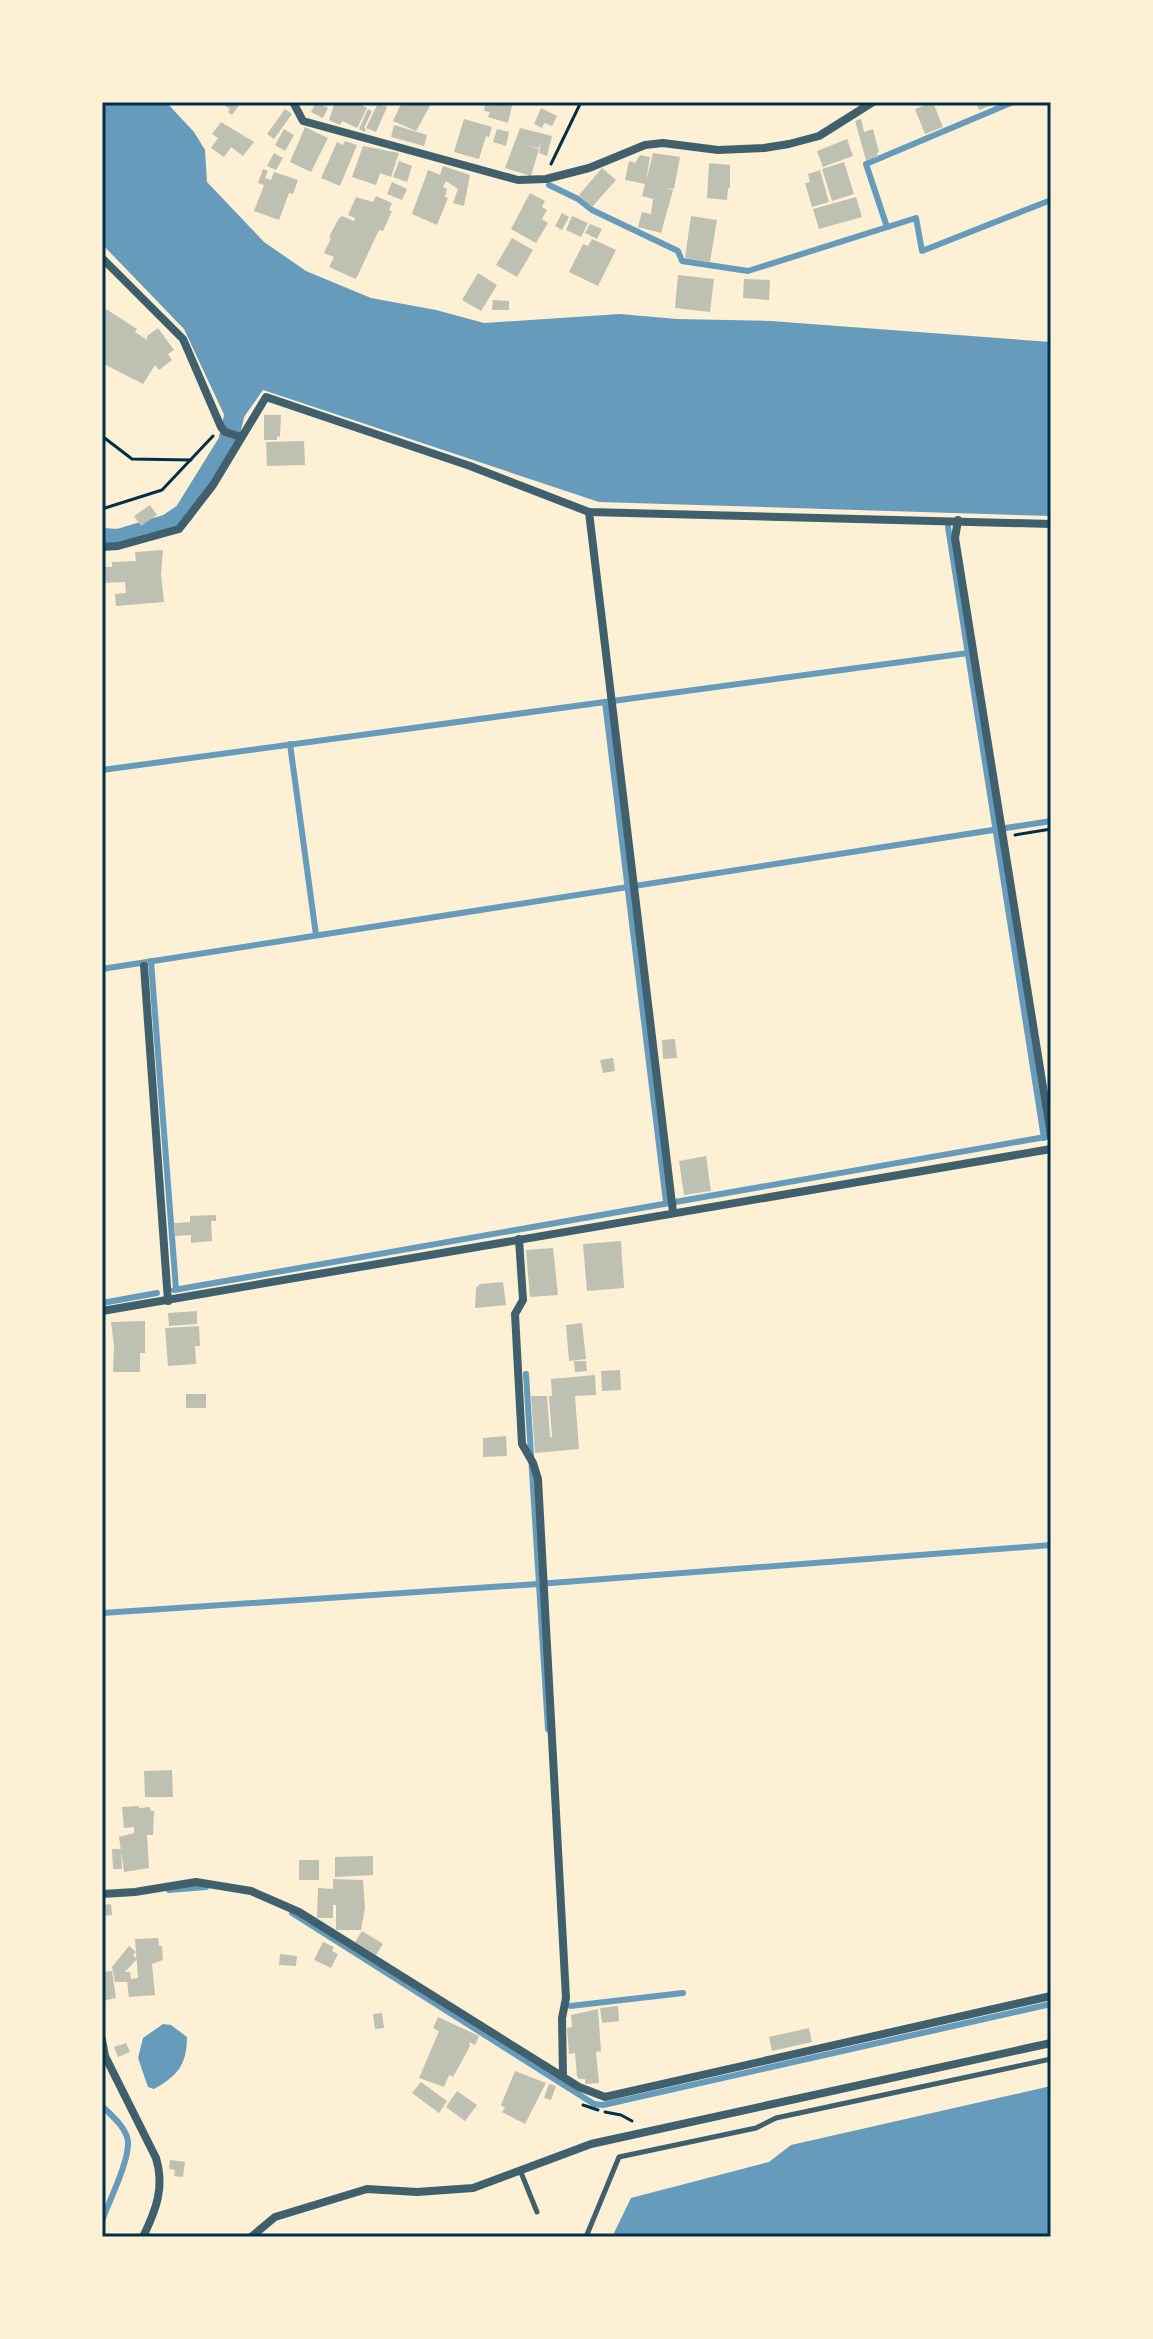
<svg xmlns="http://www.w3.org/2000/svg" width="1153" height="2339" font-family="'Space Grotesk',sans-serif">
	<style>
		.water { fill: #669bbc }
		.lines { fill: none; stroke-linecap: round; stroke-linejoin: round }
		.stream { stroke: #669bbc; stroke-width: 6 }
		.canal { stroke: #669bbc; stroke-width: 20 }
		.building { fill: #bec0b2 }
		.path { stroke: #003049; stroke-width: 3 }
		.service { stroke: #3f606c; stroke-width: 5 }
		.minor { stroke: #3f606c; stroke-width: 8 }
		.neatline { fill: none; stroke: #003049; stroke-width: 3 }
	</style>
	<rect width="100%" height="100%" fill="#fdf0d5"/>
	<g class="water">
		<path d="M 102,102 L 166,102 L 194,132 L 205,150 L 207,182 L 264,242 L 306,271 L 371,298 L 436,310 L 484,323 L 620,314 L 677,319 L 771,321 L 1051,342 L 1051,516 L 599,502 L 263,390 L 239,424 L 227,421 L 184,329 L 102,244 Z"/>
		<path d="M 163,2024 L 171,2025 L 187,2037 C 187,2065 177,2076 154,2089 L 148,2087 L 138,2058 L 143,2038 Z"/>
		<path d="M 1051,2086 L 1051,2237 L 612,2237 L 631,2198 L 769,2162 L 791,2145 Z"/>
	</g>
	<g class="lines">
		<g class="stream">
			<path d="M 549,185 L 578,199 L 592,210 L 678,251 L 682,261 L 748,271 L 916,218 L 922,251 L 1051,200"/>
			<path d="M 887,227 L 866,164 L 1013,102"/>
			<path d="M 948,527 L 1044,1138"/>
			<path d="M 605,702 L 666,1202"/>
			<path d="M 290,744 L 316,935"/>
			<path d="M 102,770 L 968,653"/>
			<path d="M 151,961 L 176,1289"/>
			<path d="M 102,969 L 1051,821"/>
			<path d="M 174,1290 L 1051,1136"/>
			<path d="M 102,1303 L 157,1293"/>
			<path d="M 526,1374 L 548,1729"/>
			<path d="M 102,1613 L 538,1584 L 1051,1545"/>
			<path d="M 169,1890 L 206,1887"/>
			<path d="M 292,1913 L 594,2104 L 603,2105 L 1051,2004"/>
			<path d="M 570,2006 L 683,1993"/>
			<path d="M 102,2106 C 111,2115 127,2128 128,2142 C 129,2162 109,2201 102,2221"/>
		</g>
		<path class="canal" d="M 102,538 L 118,539 L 168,524 L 184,513 L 228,442 L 238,399"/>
	</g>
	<g class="building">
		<path d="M 226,102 L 241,102 L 232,115 L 228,112 L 230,109 L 224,105 Z"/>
		<path d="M 316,102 L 328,108 L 323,118 L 311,112 Z"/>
		<path d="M 335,102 L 355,102 L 367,108 L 357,128 L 342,121 L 340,125 L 329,120 Z"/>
		<path d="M 402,102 L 432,102 L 416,131 L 393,121 Z"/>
		<path d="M 478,102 L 513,102 L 508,123 L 488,117 L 490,112 L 484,111 L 485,105 Z"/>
		<path d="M 933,102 L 943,127 L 925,134 L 915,109 Z"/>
		<path d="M 976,102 L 1001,102 L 979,110 Z"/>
		<path d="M 378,103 L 387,107 L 376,132 L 366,128 Z"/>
		<path d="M 541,108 L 557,116 L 552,126 L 544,123 L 542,128 L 534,124 Z"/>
		<path d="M 285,109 L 292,114 L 274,139 L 267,134 Z"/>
		<path d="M 368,109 L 372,111 L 364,128 L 366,129 L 365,132 L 359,129 Z"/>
		<path d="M 464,119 L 492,127 L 489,137 L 486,136 L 479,159 L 454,152 Z"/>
		<path d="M 861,119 L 864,132 L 873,129 L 879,152 L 877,153 L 878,157 L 866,160 L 855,121 Z"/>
		<path d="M 221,122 L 254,142 L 243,156 L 231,147 L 224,157 L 211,148 L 218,138 L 212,134 Z"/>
		<path d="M 394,125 L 427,135 L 424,146 L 391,137 Z"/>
		<path d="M 305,127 L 328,138 L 311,172 L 290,162 Z"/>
		<path d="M 520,128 L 552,136 L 547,156 L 539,153 L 541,142 L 539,148 L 526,145 L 539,149 L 531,176 L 505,168 Z"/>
		<path d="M 284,129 L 294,135 L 285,151 L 275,145 Z"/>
		<path d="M 497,129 L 509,132 L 506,146 L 493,142 Z"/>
		<path d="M 847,139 L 853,156 L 823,167 L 817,151 Z"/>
		<path d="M 345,141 L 357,145 L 340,186 L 321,178 L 337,142 L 343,145 Z"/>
		<path d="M 363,146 L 399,153 L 391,177 L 380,173 L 376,185 L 352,177 Z"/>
		<path d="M 274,153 L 283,158 L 276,170 L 267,166 Z"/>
		<path d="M 653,153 L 680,157 L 674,189 L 664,188 L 673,190 L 661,233 L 638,227 L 642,212 L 651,214 L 653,199 L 642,196 L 645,184 L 625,180 L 629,161 L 635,163 L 640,155 L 650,157 L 646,181 Z"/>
		<path d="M 399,161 L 412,166 L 407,182 L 393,177 Z"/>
		<path d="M 844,162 L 854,194 L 832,201 L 822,169 Z"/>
		<path d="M 709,163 L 730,165 L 730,188 L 728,188 L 727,200 L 707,198 Z"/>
		<path d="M 443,166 L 470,175 L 464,206 L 453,203 L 458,189 L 446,181 L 443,187 L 447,189 L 445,197 L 448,198 L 437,225 L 412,214 L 428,170 L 440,175 Z"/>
		<path d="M 602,168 L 616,180 L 592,207 L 579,195 Z"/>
		<path d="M 263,169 L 268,171 L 265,178 L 271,180 L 274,172 L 298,180 L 293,194 L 289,193 L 279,220 L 254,211 L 264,185 L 258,183 Z"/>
		<path d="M 820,170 L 829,202 L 812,207 L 805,183 L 810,182 L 808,174 Z"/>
		<path d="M 392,182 L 407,189 L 402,200 L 387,194 Z"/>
		<path d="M 530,193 L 545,201 L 542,207 L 547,210 L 542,219 L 548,223 L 536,243 L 511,229 Z"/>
		<path d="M 376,196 L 392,203 L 389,210 L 392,211 L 383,231 L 379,230 L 356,279 L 329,267 L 334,257 L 324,253 L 331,238 L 329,237 L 339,218 L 342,216 L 354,221 L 355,218 L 348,215 L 356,197 L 373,202 Z"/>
		<path d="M 856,197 L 862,217 L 819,229 L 813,209 Z"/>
		<path d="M 562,213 L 569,217 L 562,230 L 555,226 Z"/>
		<path d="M 572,216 L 588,223 L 581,237 L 566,230 Z"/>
		<path d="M 691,216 L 717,220 L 710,262 L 685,258 Z"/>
		<path d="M 590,224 L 602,229 L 597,239 L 585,233 Z"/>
		<path d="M 512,238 L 533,250 L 517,277 L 496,265 Z"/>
		<path d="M 592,239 L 616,250 L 598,286 L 569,272 L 583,244 L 588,246 Z"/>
		<path d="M 478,273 L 497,285 L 481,311 L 462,300 Z"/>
		<path d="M 678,275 L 714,279 L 710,312 L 675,308 Z"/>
		<path d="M 744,279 L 770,280 L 769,300 L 743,298 Z"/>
		<path d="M 493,300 L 509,301 L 509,310 L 492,310 Z"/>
		<path d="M 106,309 L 137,329 L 135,332 L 147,340 L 147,336 L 158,328 L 174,350 L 168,354 L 172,360 L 159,370 L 155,365 L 143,384 L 102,363 L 102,315 Z"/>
		<path d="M 264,415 L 281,415 L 280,437 L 277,436 L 277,440 L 264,440 Z"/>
		<path d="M 304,441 L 305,465 L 267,466 L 266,442 Z"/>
		<path d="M 150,505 L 157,515 L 141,526 L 134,516 Z"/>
		<path d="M 163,550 L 161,574 L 164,602 L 116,606 L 115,594 L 126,593 L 125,582 L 102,583 L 102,567 L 112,567 L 112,562 L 136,561 L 135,552 Z"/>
		<path d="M 675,1039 L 677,1058 L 663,1059 L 662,1040 Z"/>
		<path d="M 613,1058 L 615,1071 L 603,1073 L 600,1060 Z"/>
		<path d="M 706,1156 L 711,1191 L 684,1195 L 679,1161 Z"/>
		<path d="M 216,1215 L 216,1221 L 211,1221 L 212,1241 L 191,1243 L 191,1235 L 175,1236 L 174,1223 L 190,1222 L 190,1216 Z"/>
		<path d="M 621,1241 L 624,1288 L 587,1291 L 583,1244 Z"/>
		<path d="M 553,1248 L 558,1295 L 530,1297 L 526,1250 Z"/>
		<path d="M 503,1282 L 506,1305 L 475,1308 L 476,1288 L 480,1284 Z"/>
		<path d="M 197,1311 L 197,1324 L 169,1326 L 168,1313 Z"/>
		<path d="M 145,1321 L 145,1353 L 140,1353 L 140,1372 L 113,1372 L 114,1346 L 111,1322 Z"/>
		<path d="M 582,1323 L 586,1359 L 569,1361 L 566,1325 Z"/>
		<path d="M 199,1326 L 200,1346 L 195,1346 L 196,1364 L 168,1366 L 165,1328 Z"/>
		<path d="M 574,1361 L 586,1361 L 587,1371 L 575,1372 Z"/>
		<path d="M 620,1370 L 621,1390 L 602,1391 L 601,1371 Z"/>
		<path d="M 595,1375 L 596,1395 L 575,1396 L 579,1449 L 535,1453 L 531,1396 L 547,1396 L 550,1437 L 552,1437 L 549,1396 L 552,1396 L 551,1379 Z"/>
		<rect x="186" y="1394" width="20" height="14"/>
		<path d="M 506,1436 L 507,1456 L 483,1457 L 483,1438 Z"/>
		<path d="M 172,1770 L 173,1797 L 145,1797 L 144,1771 Z"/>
		<path d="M 139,1806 L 139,1808 L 150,1807 L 151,1811 L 154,1811 L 153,1835 L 147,1835 L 149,1868 L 124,1872 L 119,1837 L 134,1833 L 134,1827 L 124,1828 L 122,1807 Z"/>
		<path d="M 112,1849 L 121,1849 L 122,1869 L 113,1869 Z"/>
		<path d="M 373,1856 L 373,1875 L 335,1877 L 335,1857 Z"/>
		<rect x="299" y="1860" width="20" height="20"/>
		<path d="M 333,1879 L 363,1880 L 365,1908 L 361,1930 L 336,1930 L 336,1905 L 333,1905 L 333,1918 L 317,1918 L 318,1888 L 333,1889 Z"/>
		<path d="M 111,1904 L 112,1915 L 102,1916 L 102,1905 Z"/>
		<path d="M 362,1931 L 383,1944 L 376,1955 L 355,1942 Z"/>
		<path d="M 158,1938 L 159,1946 L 162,1946 L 163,1960 L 152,1964 L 155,1995 L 129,1997 L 127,1982 L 115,1982 L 112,1967 L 129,1946 L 136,1952 L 133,1955 L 137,1959 L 125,1972 L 130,1972 L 131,1979 L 138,1978 L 135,1939 Z"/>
		<path d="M 323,1942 L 334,1947 L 332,1951 L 338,1954 L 331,1968 L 314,1960 Z"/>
		<path d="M 280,1954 L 297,1956 L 296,1966 L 279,1965 Z"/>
		<path d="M 112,1971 L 116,1998 L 102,2001 L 102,1972 Z"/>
		<path d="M 618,2006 L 619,2021 L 602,2023 L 600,2008 Z"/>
		<path d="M 598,2009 L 601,2051 L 596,2052 L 599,2083 L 585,2084 L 585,2079 L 579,2079 L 577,2076 L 575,2053 L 569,2054 L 567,2028 L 572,2027 L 571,2015 Z"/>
		<path d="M 382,2013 L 384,2028 L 375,2029 L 373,2014 Z"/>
		<path d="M 438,2017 L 479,2036 L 475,2045 L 469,2042 L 470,2046 L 462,2061 L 453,2077 L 449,2075 L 444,2087 L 419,2078 L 439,2031 L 433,2028 Z"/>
		<path d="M 809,2028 L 812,2042 L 772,2051 L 769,2037 Z"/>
		<path d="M 126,2043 L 130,2052 L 118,2057 L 114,2047 Z"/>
		<path d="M 515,2071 L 546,2083 L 525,2124 L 502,2112 L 505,2108 L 501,2105 Z"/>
		<path d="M 421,2082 L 447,2101 L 439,2113 L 412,2093 Z"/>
		<path d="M 549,2084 L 556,2086 L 551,2100 L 544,2098 Z"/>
		<path d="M 457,2091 L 477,2105 L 465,2121 L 446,2107 Z"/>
		<path d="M 170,2160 L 185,2162 L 183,2177 L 174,2176 L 175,2170 L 169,2169 Z"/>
	</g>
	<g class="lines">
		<g class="path">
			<path d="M 551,164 L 581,102"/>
			<path d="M 102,436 L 132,459 L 191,460"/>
			<path d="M 102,509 L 162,490 L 213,436"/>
			<path d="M 1015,835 L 1051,829"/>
			<path d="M 583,2105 L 598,2110"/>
			<path d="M 605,2112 L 621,2115 L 632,2121"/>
		</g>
		<g class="service">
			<path d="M 520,2170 L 537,2212"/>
			<path d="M 586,2237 L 619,2157 L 756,2128 L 776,2118 L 1051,2059"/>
		</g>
		<g class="minor">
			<path d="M 293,102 L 303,121 L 518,180 L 546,179 L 589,168 L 645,145 L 663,143 L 718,150 L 764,148 L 789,144 L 819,136 L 873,102"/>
			<path d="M 102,258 L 183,339 L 221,427 L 225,432 L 241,437"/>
			<path d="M 589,512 L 673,1212"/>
			<path d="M 958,520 L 955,538 L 1051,1137"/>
			<path d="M 102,547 L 118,546 L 179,529 L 213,485 L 266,397 L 470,466 L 589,512 L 1051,524"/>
			<path d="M 144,966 L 168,1301"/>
			<path d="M 519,1239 L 523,1300 L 515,1314 L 522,1444 L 533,1463 L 538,1479 L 566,1998 L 562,2018 L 563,2076"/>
			<path d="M 102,1311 L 1051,1149"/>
			<path d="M 102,1894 L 135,1892 L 196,1882 L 251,1891 L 299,1912 L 579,2087 L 605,2097 L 1051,1996"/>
			<path d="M 102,2040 L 105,2056 L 156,2158 C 165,2187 156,2210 143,2237"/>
			<path d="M 251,2237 L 275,2217 L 367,2189 L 417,2192 L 473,2188 L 591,2144 L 1051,2043"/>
		</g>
	</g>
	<rect width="1153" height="2339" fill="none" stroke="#fdf0d5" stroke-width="208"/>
	<rect x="104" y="104" width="945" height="2131" class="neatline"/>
</svg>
